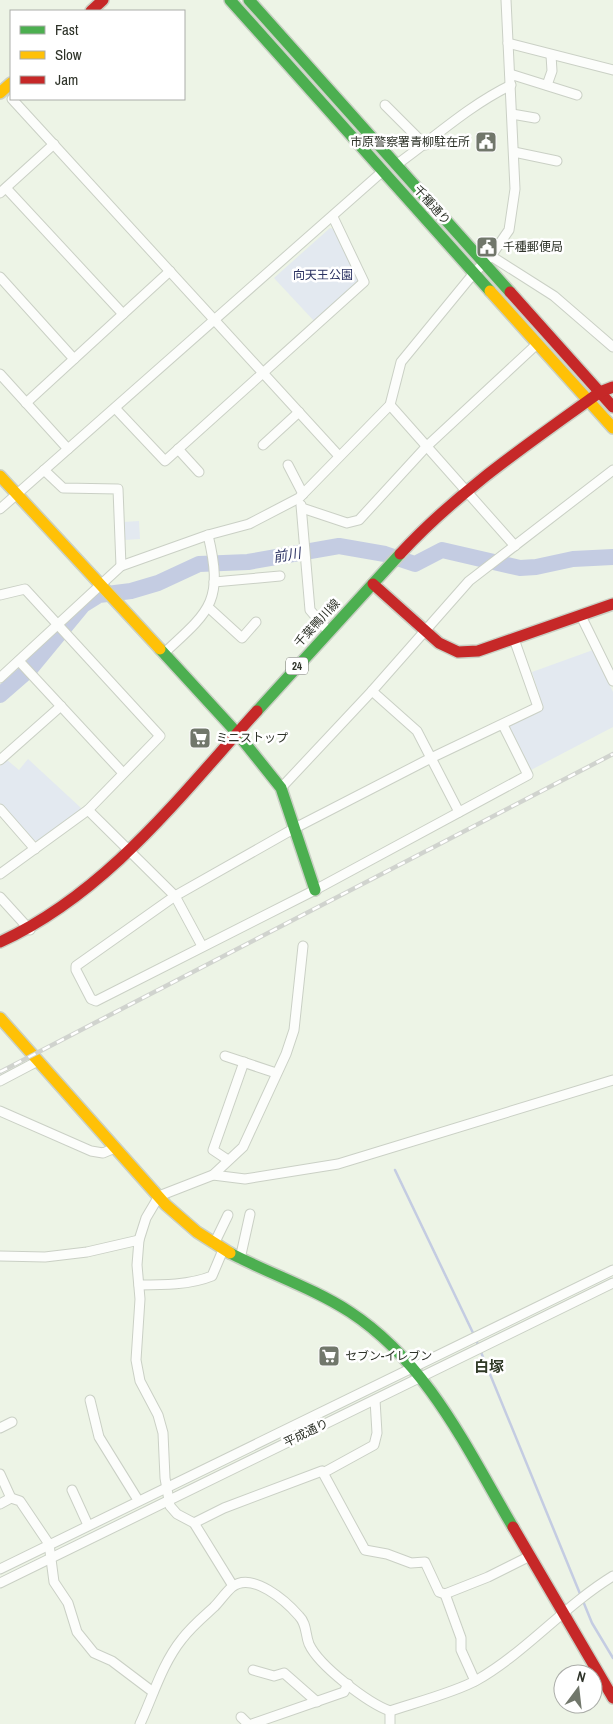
<svg xmlns="http://www.w3.org/2000/svg" width="613" height="1724" font-family="'Archivo Narrow','Noto Sans JP',sans-serif">
	<style>
		.green { fill: #e3e9f0 }
		.lines { fill: none; stroke-linecap: round; stroke-linejoin: round }
		.stream { stroke: #c4cce2; stroke-width: 2.5 }
		.river { stroke: #c4cce2; stroke-width: 16 }
		.street-casing { stroke: #cad0c5; stroke-width: 11 }
		.fast-casing { stroke: #cad0c5; stroke-width: 14 }
		.slow-casing { stroke: #cad0c5; stroke-width: 14 }
		.jam-casing { stroke: #cad0c5; stroke-width: 14 }
		.street { stroke: #fcfdfb; stroke-width: 9 }
		.fast { stroke: #4caf50; stroke-width: 11 }
		.slow { stroke: #ffc107; stroke-width: 11 }
		.jam { stroke: #c62828; stroke-width: 11 }
		.rail-casing { stroke: #d0d3ce; stroke-width: 4.5 }
		.rail { stroke: #fff; stroke-width: 2.5; stroke-dasharray: 8; stroke-linecap: butt }
		.labels { text-anchor: middle; stroke-width: 5; stroke-linejoin: round; paint-order: stroke }
		.shield { fill: #fff; stroke: #6d7069; stroke-width: 1 }
		.shield-label { font-size: 11px; font-weight: bold; fill: #2e3329 }
		.poi-label { font-size: 12px; fill: #2e3329; stroke: #fff; text-anchor: start }
		.street-label { font-size: 12px; fill: #2e3329; stroke: #fff }
		.park-label { font-size: 12px; fill: #2a3161; stroke: #fff }
		.water-label { font-size: 14px; font-style: italic; fill: #2d3464; stroke: #fff }
		.quarter-label { font-size: 15px; font-weight: bold; fill: #2f3925; stroke: #fff }
	</style>
	<rect width="100%" height="100%" fill="#edf4e6"/>
	<g class="green">
		<path d="M 330,228 L 335,229 L 359,280 L 358,283 L 315,322 L 274,278 Z"/>
		<path d="M 139,521 L 140,539 L 124,540 L 123,522 Z"/>
		<path d="M 593,650 L 613,692 L 613,727 L 531,770 L 510,728 L 510,725 L 543,707 L 532,672 Z"/>
		<path d="M 28,759 L 81,808 L 80,812 L 38,841 L 34,840 L 0,803 L 0,766 L 7,760 L 19,770 Z"/>
	</g>
	<g class="lines">
		<g class="stream">
			<path d="M 395,1170 L 474,1335"/>
			<path d="M 476,1340 L 592,1623 L 613,1658"/>
		</g>
		<path class="river" d="M 0,695 L 31,668 L 83,605 L 99,595 L 131,591 L 158,583 L 199,564 L 248,562 L 339,546 L 385,554 L 415,564 L 442,550 L 520,568 L 536,567 L 573,559 L 613,557"/>
		<g class="street-casing">
			<g id="street">
				<path d="M 508,43 L 613,70"/>
				<path d="M 510,74 L 577,95"/>
				<path d="M 547,85 L 552,71 L 551,55"/>
				<path d="M 12,99 L 339,456"/>
				<path d="M 385,105 L 425,145"/>
				<path d="M 512,114 L 535,118"/>
				<path d="M 514,152 L 557,161"/>
				<path d="M 396,165 C 434,138 468,106 511,85"/>
				<path d="M 6,188 L 123,314"/>
				<path d="M 0,193 L 54,144"/>
				<path d="M 491,256 L 554,296 L 613,347"/>
				<path d="M 0,277 L 74,359"/>
				<path d="M 0,374 L 68,449"/>
				<path d="M 26,403 L 170,271"/>
				<path d="M 390,405 L 515,546"/>
				<path d="M 115,408 L 165,461 L 364,282 L 333,217"/>
				<path d="M 263,445 L 299,412"/>
				<path d="M 178,449 L 199,472"/>
				<path d="M 288,465 L 303,494"/>
				<path d="M 44,470 L 63,488 L 118,489 L 121,566"/>
				<path d="M 301,505 L 310,610 L 328,631"/>
				<path d="M 302,508 L 347,523 L 359,520 L 426,447 L 537,344"/>
				<path d="M 0,509 L 383,171"/>
				<path d="M 214,582 L 280,576"/>
				<path d="M 0,595 L 25,589 L 160,736 L 88,810 L 0,874"/>
				<path d="M 208,607 L 242,638 L 256,622"/>
				<path d="M 581,616 L 613,681"/>
				<path d="M 163,654 C 210,611 224,602 208,535"/>
				<path d="M 19,661 L 123,773"/>
				<path d="M 0,678 L 121,566 L 208,535 L 249,524 L 299,498 L 390,405 L 401,362 L 474,273 L 491,256 L 509,230 L 515,189 L 506,0"/>
				<path d="M 372,691 L 417,731 L 459,812"/>
				<path d="M 503,725 L 528,775 L 315,890 L 96,1001 L 91,999 L 76,970 L 76,966 L 175,896 L 295,828 L 431,758 L 538,707 L 514,639"/>
				<path d="M 0,760 L 61,706"/>
				<path d="M 281,788 L 372,691 L 469,581 L 613,470"/>
				<path d="M 0,809 L 35,849"/>
				<path d="M 88,810 L 175,896 L 202,946"/>
				<path d="M 0,897 L 30,930"/>
				<path d="M 225,1056 L 276,1073"/>
				<path d="M 0,1081 L 38,1061"/>
				<path d="M 0,1111 L 91,1151 L 103,1153 L 115,1148"/>
				<path d="M 228,1160 L 213,1150 L 244,1062"/>
				<path d="M 213,1175 L 245,1179 L 338,1164 L 613,1080"/>
				<path d="M 214,1244 L 228,1215"/>
				<path d="M 0,1256 L 45,1257 L 87,1252 L 139,1240"/>
				<path d="M 240,1259 L 250,1214"/>
				<path d="M 139,1285 C 162,1285 190,1285 212,1276 L 223,1250"/>
				<path d="M 90,1400 L 99,1437 L 138,1500"/>
				<path d="M 0,1428 L 12,1422"/>
				<path d="M 323,1473 L 374,1445 L 377,1433 L 375,1400"/>
				<path d="M 0,1474 L 11,1498"/>
				<path d="M 72,1490 L 88,1525"/>
				<path d="M 0,1504 L 11,1498 L 20,1501 L 49,1544 L 54,1582 L 68,1603 L 77,1632 L 94,1653 L 112,1661 L 153,1692"/>
				<path d="M 194,1523 L 224,1508 L 322,1471 L 365,1550 L 387,1554 L 411,1563 L 425,1562 L 439,1592 L 445,1594 L 488,1577 L 530,1556"/>
				<path d="M 0,1569 L 613,1270"/>
				<path d="M 0,1583 L 613,1283"/>
				<path d="M 233,1586 L 194,1523 L 177,1514 L 170,1506 L 165,1478 L 163,1433 L 158,1415 L 140,1381 L 136,1360 L 140,1299 L 137,1265 L 139,1240 L 146,1218 L 159,1196 L 213,1175 L 243,1147 L 286,1054 L 294,1030 L 303,946"/>
				<path d="M 445,1594 L 461,1638 L 461,1650 L 475,1681"/>
				<path d="M 253,1670 L 274,1676 L 284,1673 L 317,1702"/>
				<path d="M 241,1717 L 248,1724"/>
				<path d="M 140,1724 C 153,1696 162,1664 182,1639 C 191,1627 203,1617 214,1607 C 220,1601 225,1593 232,1587 C 252,1571 286,1601 299,1616 C 307,1624 305,1634 309,1644 C 319,1666 368,1703 390,1711 C 414,1703 456,1692 477,1680 C 526,1652 564,1606 613,1576"/>
				<path d="M 252,1724 L 344,1692 L 348,1684"/>
				<path d="M 390,1724 L 390,1711"/>
			</g>
		</g>
		<g class="fast-casing">
			<g id="fast">
				<path d="M 230,0 L 490,291"/>
				<path d="M 249,0 L 510,292"/>
				<path d="M 160,649 L 237,733 L 281,788 L 315,890"/>
				<path d="M 257,711 L 400,554"/>
				<path d="M 230,1253 C 270,1274 313,1288 350,1312 C 428,1363 467,1449 513,1527"/>
			</g>
		</g>
		<g class="slow-casing">
			<g id="slow">
				<path d="M 0,93 L 11,83"/>
				<path d="M 490,291 L 613,428"/>
				<path d="M 0,476 L 160,649"/>
				<path d="M 0,1018 L 166,1205 L 197,1232 L 230,1253"/>
			</g>
		</g>
		<g class="jam-casing">
			<g id="jam">
				<path d="M 91,11 L 103,0"/>
				<path d="M 510,292 L 613,407"/>
				<path d="M 400,554 C 459,490 530,443 600,392 L 613,387"/>
				<path d="M 373,584 L 439,643 L 458,652 L 478,651 L 613,604"/>
				<path d="M 0,942 C 107,893 180,796 257,711"/>
				<path d="M 513,1527 L 613,1698"/>
			</g>
		</g>
		<use href="#street" class="street"/>
		<use href="#fast" class="fast"/>
		<use href="#slow" class="slow"/>
		<use href="#jam" class="jam"/>
		<g class="rail-casing">
			<path id="rail" d="M 0,1072 L 613,754"/>
		</g>
		<use href="#rail" class="rail"/>
	</g>
	<defs>
		<g id="civic-square" transform="scale(1.125)"><rect x="-9" y="-9" width="18" height="18" rx="4" fill="#71776b" stroke="#fff"/><path d="M-.6-6.5H3V-4.5H.6V-3L4-1V1h2V6H-6V1h2V-1L-.6-3ZM-1.2 2.5V6h2.4V2.5Z" fill="#fff"/></g>
		<g id="supermarket-square" transform="scale(1.125)"><rect x="-9" y="-9" width="18" height="18" rx="4" fill="#71776b" stroke="#fff"/><path d="M-6-5.5h2.5l.6 2H6L4.5 2H-2.5L-4.4-4H-6ZM-1.5 3.2a1.3 1.3 0 1 0 .1 0ZM3 3.2a1.3 1.3 0 1 0 .1 0Z" fill="#fff"/></g>
	</defs>
	<g fill-rule="evenodd">
		<use href="#civic-square" x="486" y="142"/>
		<use href="#civic-square" x="487" y="247"/>
		<use href="#supermarket-square" x="200" y="738"/>
		<use href="#supermarket-square" x="329" y="1356"/>
	</g>
	<g class="labels">
		<rect class="shield" x="286" y="657.5" width="22" height="17" rx="4"/>
		<g class="shield-label">
			<text x="297" y="670">24</text>
		</g>
		<g class="poi-label">
			<text x="470" y="146" text-anchor="end">市原警察署青柳駐在所</text>
			<text x="503" y="251">千種郵便局</text>
			<text x="216" y="742">ミニストップ</text>
			<text x="345" y="1360">セブン-イレブン</text>
		</g>
		<g class="street-label">
			<text transform="translate(432 205) rotate(48)" y="4">千種通り</text>
			<text transform="translate(317 623) rotate(-47)" y="4">千葉鴨川線</text>
			<text transform="translate(306 1433) rotate(-26)" y="4">平成通り</text>
		</g>
		<g class="park-label">
			<text x="323" y="279">向天王公園</text>
		</g>
		<g class="water-label">
			<text transform="translate(287 555) rotate(-10)" y="5">前川</text>
		</g>
		<g class="quarter-label">
			<text x="489" y="1372">白塚</text>
		</g>
	</g>
	<rect x="10" y="10" width="175" height="90" fill="#ffffff" stroke="#abada9"/>
	<rect x="20" y="26" width="25" height="8" fill="#4caf50" stroke="#abada9"/>
	<text x="55" y="35" font-size="15" fill="#2e3329">Fast</text>
	<rect x="20" y="51" width="25" height="8" fill="#ffc107" stroke="#abada9"/>
	<text x="55" y="60" font-size="15" fill="#2e3329">Slow</text>
	<rect x="20" y="76" width="25" height="8" fill="#c62828" stroke="#abada9"/>
	<text x="55" y="85" font-size="15" fill="#2e3329">Jam</text>
	<g transform="translate(578 1689) rotate(15)"><circle r="24" fill="#ffffff" stroke="#abada9"/>
	<path d="M0-4L9 19L0 12L-9 19Z" fill="#71776b"/>
	<text y="-8" font-size="14" font-weight="bold" text-anchor="middle" fill="#2e3329">N</text>
	</g>
</svg>
